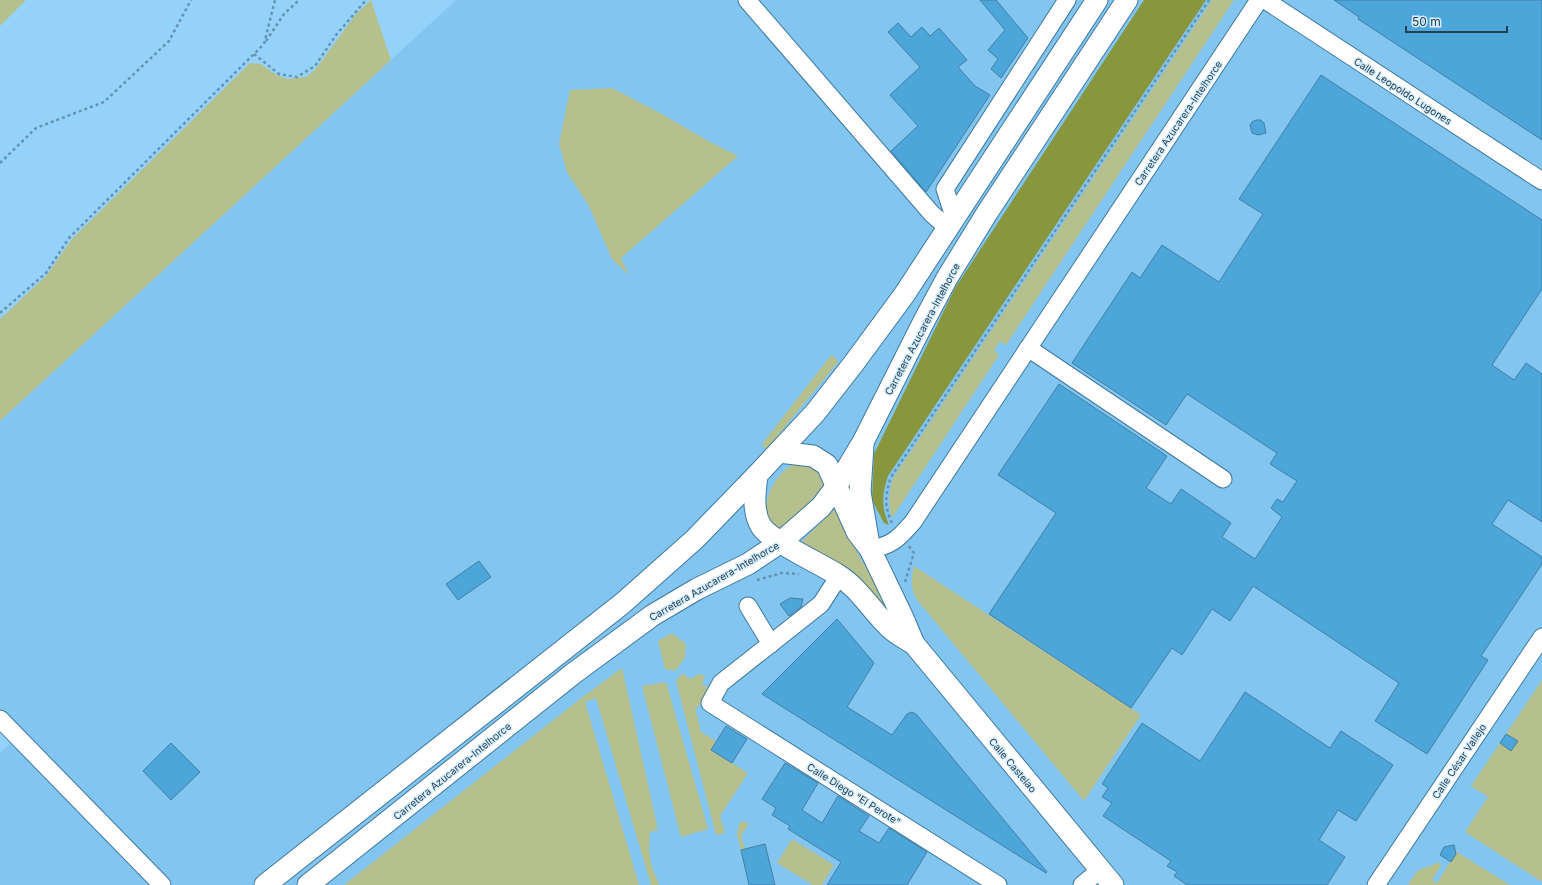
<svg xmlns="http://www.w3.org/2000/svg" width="1542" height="885" font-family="Inter,sans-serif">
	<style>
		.built { fill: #82c5f0 }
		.green { fill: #b6c08d }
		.forest { fill: #88963e }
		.building { fill: #4da6da; stroke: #437fa2 }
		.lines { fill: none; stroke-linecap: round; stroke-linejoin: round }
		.minor-casing { stroke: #3d799d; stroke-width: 19 }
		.major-casing { stroke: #3d799d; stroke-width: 23 }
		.path { stroke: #6493af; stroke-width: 2.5; stroke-dasharray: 3 3; stroke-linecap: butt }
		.minor { stroke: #fff; stroke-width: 17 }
		.major { stroke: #fff; stroke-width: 21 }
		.labels { text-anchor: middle; stroke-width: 3; stroke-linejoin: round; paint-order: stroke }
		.street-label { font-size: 10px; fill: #26404f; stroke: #d6eefe }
	</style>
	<rect width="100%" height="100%" fill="#94d2f9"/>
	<path class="built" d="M 456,0 L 1542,0 L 1542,885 L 0,885 L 0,753 L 11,742 L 0,730 L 0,421 Z"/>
	<g class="green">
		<path d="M 0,0 L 26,0 L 0,26 Z"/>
		<path d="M 371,0 L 391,60 L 0,421 L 0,319 L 46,276 L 72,239 L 250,63 L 261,64 L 275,74 L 287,79 L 306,77 L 315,70 L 356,14 Z"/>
		<path d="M 1212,0 L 1234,0 L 1006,345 L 1000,341 L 994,351 L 999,355 L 892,518 C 887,504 889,492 893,478 Z"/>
		<path d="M 612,88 L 660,113 L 710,142 L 738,156 L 621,258 L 629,275 L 612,259 L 589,206 L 567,172 L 559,144 L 570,90 Z"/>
		<path d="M 832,354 L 838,362 L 766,450 L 762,444 Z"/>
		<path d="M 804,463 L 820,472 L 825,486 L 807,507 L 781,530 C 778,528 775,527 773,525 C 755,511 776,469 795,464 C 798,463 801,463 804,463 Z"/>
		<path d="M 836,508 L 859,556 L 891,611 L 888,613 L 799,544 Z"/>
		<path d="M 914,566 L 1141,715 L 1084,801 L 918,601 C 910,590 911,579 914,566 Z"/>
		<path d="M 672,633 L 686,644 L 685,658 L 675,671 L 665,669 L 658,641 Z"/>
		<path d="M 622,668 L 658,830 L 650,832 L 649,849 L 651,864 L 659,885 L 651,885 L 596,698 L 585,702 L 639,885 L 344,885 L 584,696 Z"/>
		<path d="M 682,673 L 690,679 L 699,674 L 705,676 L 702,685 L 708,687 L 698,708 L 695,707 L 701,732 L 716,741 L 711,750 L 748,773 L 720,816 L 725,833 L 716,835 L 676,681 Z"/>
		<path d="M 1542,680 L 1542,882 L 1465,832 L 1488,797 L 1471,786 L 1500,743 L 1512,750 L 1518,741 L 1506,734 Z"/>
		<path d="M 666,682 L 708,829 L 681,837 L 642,686 Z"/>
		<path d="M 742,821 L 749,824 L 741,836 L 745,849 L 741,850 L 737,835 L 739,824 Z"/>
		<path d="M 792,839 L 834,865 L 822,885 L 813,885 L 777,863 Z"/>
		<path d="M 1455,851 L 1510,885 L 1408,885 L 1417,871 L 1440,862 L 1441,866 L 1432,880 L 1437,883 L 1455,854 Z"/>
	</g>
	<path class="forest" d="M 1144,0 L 1206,0 L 888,476 C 882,495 881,506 889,525 L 884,523 L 872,500 L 874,454 L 955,288 Z"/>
	<g class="building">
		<path d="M 980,0 L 996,0 L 1028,38 L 1001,78 L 991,69 L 998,59 L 988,50 L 1005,30 Z"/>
		<path d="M 1334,0 L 1542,0 L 1542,140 L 1358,19 L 1359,17 Z"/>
		<path d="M 898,23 L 911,37 L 922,27 L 930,36 L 939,28 L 967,60 L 958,67 L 975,86 L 990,95 L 926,192 L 891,151 L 918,126 L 890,95 L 920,67 L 888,32 Z"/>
		<path d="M 1321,75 L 1542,220 L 1542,289 L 1492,365 L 1514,380 L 1526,363 L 1542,374 L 1542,522 L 1508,500 L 1492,524 L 1542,557 L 1542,564 L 1481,656 L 1488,660 L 1427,754 L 1375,721 L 1399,683 L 1253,586 L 1230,621 L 1212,609 L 1182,655 L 1172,648 L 1131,708 L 989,614 L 1056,513 L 998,475 L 1059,384 L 1167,456 L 1146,488 L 1171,504 L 1181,489 L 1190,495 L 1231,523 L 1222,537 L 1255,559 L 1282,517 L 1271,508 L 1277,499 L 1283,502 L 1297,481 L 1270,464 L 1277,453 L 1187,394 L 1166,425 L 1072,363 L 1132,272 L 1140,278 L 1162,245 L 1219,282 L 1263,214 L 1239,199 Z"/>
		<path d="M 1256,120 L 1261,120 L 1264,123 L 1266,133 L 1258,135 L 1252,133 L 1250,125 L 1252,122 Z"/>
		<path d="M 479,561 L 491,577 L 458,600 L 446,584 Z"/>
		<path d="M 790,598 L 803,599 L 801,607 L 789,616 L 780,604 Z"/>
		<path d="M 837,619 L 874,663 L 847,707 L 892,735 L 907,714 L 912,712 L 917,715 L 1047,872 L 1046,873 L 762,694 Z"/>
		<path d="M 1245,692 L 1330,748 L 1341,731 L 1393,765 L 1356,821 L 1338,810 L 1319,840 L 1345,857 L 1327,885 L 1187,885 L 1174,876 L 1177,872 L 1167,866 L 1171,861 L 1103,816 L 1112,803 L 1102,797 L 1108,788 L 1102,784 L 1142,723 L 1200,761 Z"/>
		<path d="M 726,726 L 747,739 L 732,763 L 711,750 Z"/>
		<path d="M 1506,734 L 1518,741 L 1511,751 L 1500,743 Z"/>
		<path d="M 171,743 L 200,772 L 171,800 L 143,771 Z"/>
		<path d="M 785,763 L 818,783 L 802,810 L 822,823 L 838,796 L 869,816 L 859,831 L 879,843 L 889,828 L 927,852 L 907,885 L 827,885 L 841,862 L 788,829 L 790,826 L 772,815 L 776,808 L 762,799 Z"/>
		<path d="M 765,844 L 775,885 L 749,885 L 741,850 Z"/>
		<path d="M 1454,845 L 1456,854 L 1451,862 L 1440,855 L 1444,847 Z"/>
	</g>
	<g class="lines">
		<g class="minor-casing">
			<g id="minor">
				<path d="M 747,0 L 932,214 L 947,227"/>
				<path d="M 1265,0 L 1542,181"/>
				<path d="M 954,217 L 945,189 L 1067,0"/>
				<path d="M 1028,348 L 1223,479"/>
				<path d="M 870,549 C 892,546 899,538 913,522 L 1259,0"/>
				<path d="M 839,576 L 821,604 L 721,683 L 710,703 L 998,885"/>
				<path d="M 748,606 L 771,644"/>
				<path d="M 0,719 L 162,885"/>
				<path d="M 1082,885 L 1100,870"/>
				<path d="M 1376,885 L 1542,637"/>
			</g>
		</g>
		<g class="major-casing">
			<g id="major">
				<path d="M 863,445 L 860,492 L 868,539"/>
				<path d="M 779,452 L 813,456 L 827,465 L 857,532 L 870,549 L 903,618 L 914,644"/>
				<path d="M 757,475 C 755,492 752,511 761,526 C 770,541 821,564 838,575 C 859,588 871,610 889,627 C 896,634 906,639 914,644 L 1113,885"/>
				<path d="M 265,885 L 623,603 L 695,539 L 757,475 L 815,413 L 854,363 L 904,295 L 1097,0"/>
				<path d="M 308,885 L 574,673 L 653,615 L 697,589 L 748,564 L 781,542 L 821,507 L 836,487 L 863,442 L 924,321 L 947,278 L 987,213 L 1127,0"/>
			</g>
		</g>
		<g class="path">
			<path d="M 266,41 L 284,14 L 299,0"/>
			<path d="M 254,54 L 279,74 L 297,77 L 315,66 L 336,35 L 366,0"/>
			<path d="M 0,163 L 36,128 L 104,102 L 169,41 L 191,0"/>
			<path d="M 0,313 L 46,273 L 69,238 L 264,44 L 275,0"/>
			<path d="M 892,523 C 884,506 885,495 891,477 L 1209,0"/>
			<path d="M 757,580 L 782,573 L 799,574"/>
			<path d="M 905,582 L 914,553 L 909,546"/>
		</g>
		<use href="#minor" class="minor"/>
		<use href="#major" class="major"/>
	</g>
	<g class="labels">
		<g class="street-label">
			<text transform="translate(1403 91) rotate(33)" y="4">Calle Leopoldo Lugones</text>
			<text transform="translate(1178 123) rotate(-56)" y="4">Carretera Azucarera-Intelhorce</text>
			<text transform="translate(922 329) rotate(-62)" y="4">Carretera Azucarera-Intelhorce</text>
			<text transform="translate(714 581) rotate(-30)" y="4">Carretera Azucarera-Intelhorce</text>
			<text transform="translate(1459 761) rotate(-56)" y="4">Calle César Vallejo</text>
			<text transform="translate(1013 765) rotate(50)" y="4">Calle Castelao</text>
			<text transform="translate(452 771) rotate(-39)" y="4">Carretera Azucarera-Intelhorce</text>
			<text transform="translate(854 794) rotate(32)" y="4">Calle Diego "El Perote"</text>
		</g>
	</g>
	<path d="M1406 26v6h101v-6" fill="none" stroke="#26404f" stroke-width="2"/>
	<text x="1412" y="26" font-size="12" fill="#26404f" stroke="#d6eefe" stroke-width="3" paint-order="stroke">50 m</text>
</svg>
